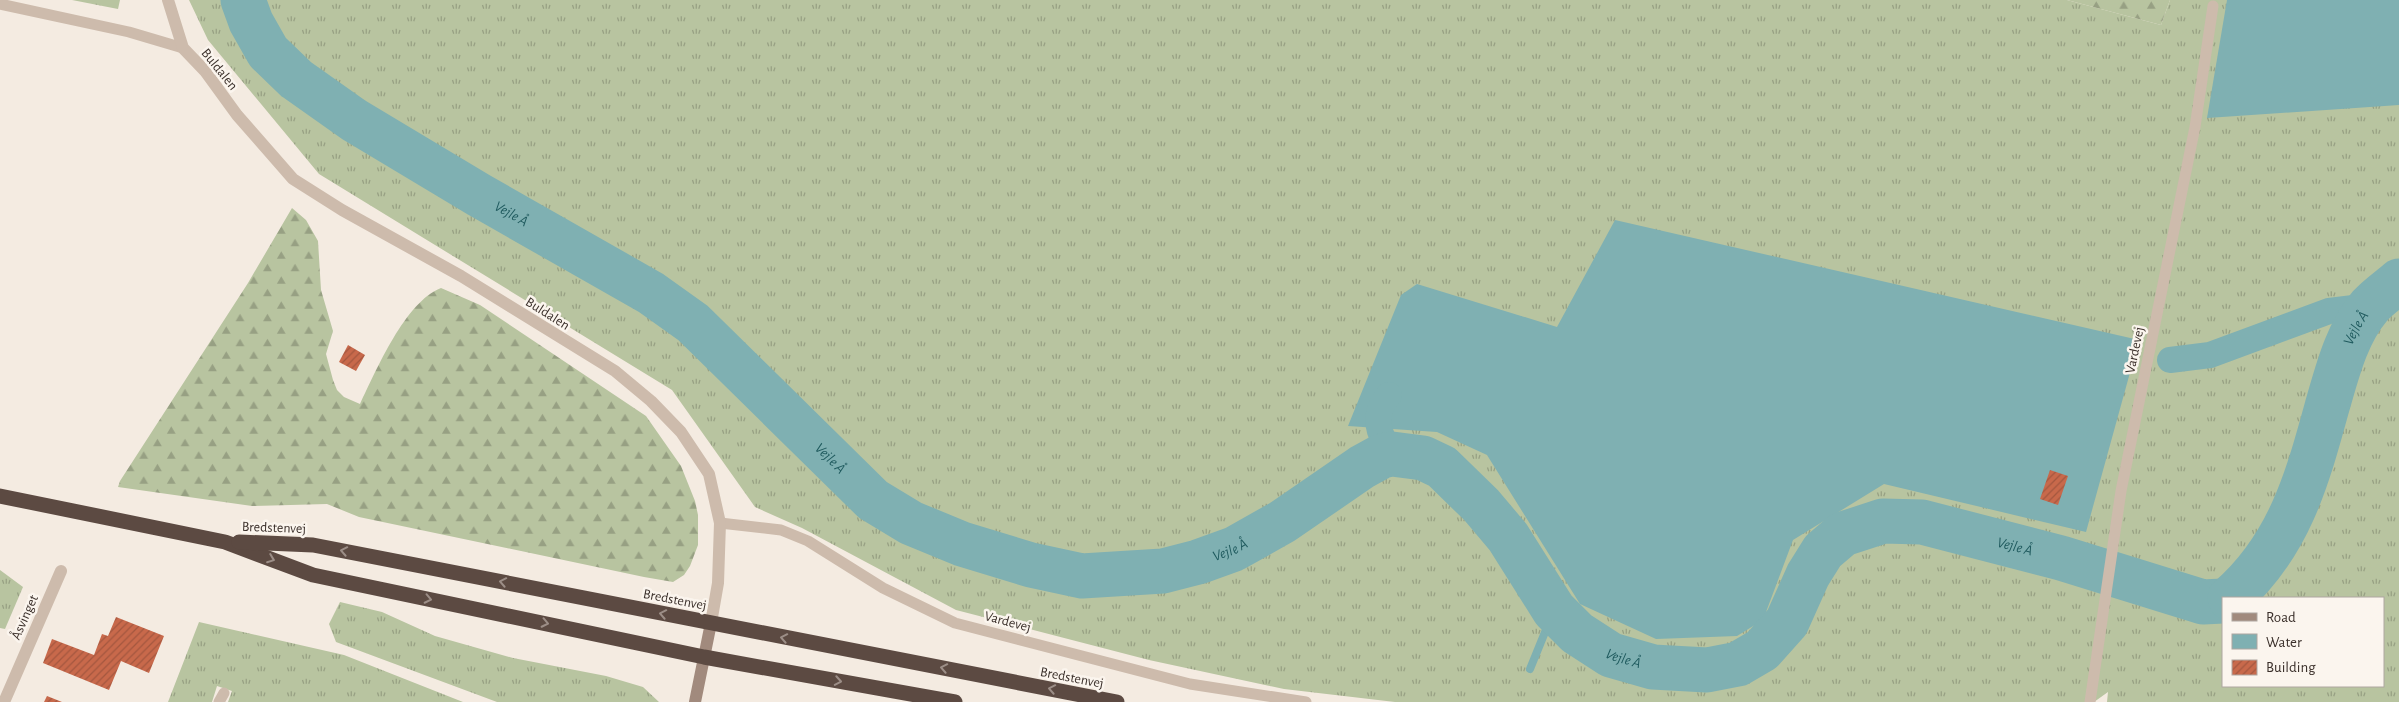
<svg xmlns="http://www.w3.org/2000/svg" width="2399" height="702" font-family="'Alegreya Sans',sans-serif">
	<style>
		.grass { fill: url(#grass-tufts); fill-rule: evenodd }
		.forest { fill: url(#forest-firs) }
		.water { fill: #7fb0b2 }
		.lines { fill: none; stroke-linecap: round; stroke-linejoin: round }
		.stream { stroke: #7fb0b2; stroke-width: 8 }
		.canal { stroke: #7fb0b2; stroke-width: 26 }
		.river { stroke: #7fb0b2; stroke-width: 45 }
		.building { fill: url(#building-hatch) }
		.lane { stroke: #cdbbac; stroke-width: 11 }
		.street { stroke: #cdbbac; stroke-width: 12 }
		.secondary { stroke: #a18a7d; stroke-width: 12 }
		.highway { stroke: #5c4a42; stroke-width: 15 }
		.oneway { stroke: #9c8e87 }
		.labels { text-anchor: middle; stroke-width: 5; stroke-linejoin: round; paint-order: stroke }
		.street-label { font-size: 14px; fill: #3b302b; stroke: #fbf5ee }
		.water-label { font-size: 15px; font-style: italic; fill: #1f5a5e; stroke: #fbf5ee }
	</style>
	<defs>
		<pattern id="grass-tufts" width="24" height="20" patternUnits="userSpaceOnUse" patternTransform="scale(1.25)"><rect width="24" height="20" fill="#b8c4a0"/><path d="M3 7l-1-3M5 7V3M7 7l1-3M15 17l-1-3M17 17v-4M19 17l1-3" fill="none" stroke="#97a083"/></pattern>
		<pattern id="forest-firs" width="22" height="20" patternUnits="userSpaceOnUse" patternTransform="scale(1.25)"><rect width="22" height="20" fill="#b8c4a0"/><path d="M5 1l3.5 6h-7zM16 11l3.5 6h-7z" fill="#97a083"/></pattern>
		<pattern id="building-hatch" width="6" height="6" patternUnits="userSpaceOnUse" patternTransform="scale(1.25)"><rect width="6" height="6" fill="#c8694b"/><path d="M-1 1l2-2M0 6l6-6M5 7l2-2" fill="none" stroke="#a4573f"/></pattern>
	</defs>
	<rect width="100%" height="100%" fill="#f4ebe1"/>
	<g class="grass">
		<path d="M 72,0 L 120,0 L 118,9 Z"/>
		<path d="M 189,0 L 2067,0 L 2161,25 L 2170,0 L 2399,0 L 2399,702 L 2107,702 L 2108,692 L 2094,702 L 1395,702 L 1284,689 L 1149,660 L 956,610 L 802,528 L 755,507 L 672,390 L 319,174 L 208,40 ZM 2223,598 L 2383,598 L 2383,686 L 2223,686 Z"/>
		<path d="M 0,570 L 23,587 L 5,629 L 0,628 Z"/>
		<path d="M 340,602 L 382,612 L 435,636 L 513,658 L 606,676 L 643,687 L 659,702 L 497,702 L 336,642 L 329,624 Z"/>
		<path d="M 199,622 L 344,655 L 463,702 L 228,702 L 232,691 L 217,686 L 212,702 L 168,702 Z"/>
	</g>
	<g class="forest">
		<path d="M 2067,0 L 2170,0 L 2161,25 Z"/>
		<path d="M 292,208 L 306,220 L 318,241 L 321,290 L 333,331 L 326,354 L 333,380 L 337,390 L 344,397 L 360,404 C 377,369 405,302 441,288 L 480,305 L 646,416 L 681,466 L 695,501 L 698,515 L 698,545 L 690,566 L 684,575 L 673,582 L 644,577 L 359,517 L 327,504 L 252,506 L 118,487 L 120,481 L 248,283 Z"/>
	</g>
	<g class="water">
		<path d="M 2227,0 L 2399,0 L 2399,105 L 2207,118 Z"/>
		<path d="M 1615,220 L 2139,340 L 2086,532 L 1884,484 L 1793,540 L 1763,620 L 1737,636 L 1656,639 L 1580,604 L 1487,455 L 1437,432 L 1348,426 L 1401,295 L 1417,284 L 1557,327 Z"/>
	</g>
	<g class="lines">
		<path class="stream" d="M 1530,669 L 1554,610"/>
		<g class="canal">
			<path d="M 2170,360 L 2210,355 L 2329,311 L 2370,306"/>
			<path d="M 1389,395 C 1371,415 1378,434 1392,454"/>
		</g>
		<g class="river">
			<path id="s1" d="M 243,0 L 251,22 L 268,52 L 296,79 L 354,120 L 479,195 L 651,293 L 693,323 L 873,500 L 911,523 L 962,544 L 1031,565 L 1082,576 L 1163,571 L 1198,562 L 1234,549 L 1282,522 L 1362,467 L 1382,456 L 1392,454 L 1423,458 L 1442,467 L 1481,505 L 1508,537 L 1554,610 L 1577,633 L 1611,655 L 1653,667 L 1707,670 L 1738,664 L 1762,650 L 1787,622 L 1808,575 L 1823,551 L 1843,534 L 1883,521 L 1922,522 L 2061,558 L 2203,602 L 2223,601"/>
			<path id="s2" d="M 2230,598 C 2289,546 2307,480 2327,407 C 2337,373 2346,334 2370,306 C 2378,297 2390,289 2399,281"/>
		</g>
	</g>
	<g class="building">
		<path d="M 348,345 L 365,355 L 356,371 L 339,362 Z"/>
		<path d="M 2050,470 L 2068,476 L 2058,505 L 2040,499 Z"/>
		<path d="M 116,617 L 164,636 L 149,673 L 121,661 L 109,690 L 43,663 L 52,639 L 94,655 L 102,634 L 108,636 Z"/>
		<path d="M 47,696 L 62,702 L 44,702 Z"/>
	</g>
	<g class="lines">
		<g class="lane">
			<path d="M 0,4 L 129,32 L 183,48"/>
			<path d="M 720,523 L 781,530 L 808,541 L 883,588 L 955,623 L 1190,684 L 1306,702"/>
			<path d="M 219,702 L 224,693"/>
			<path d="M 2090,702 L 2121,491 L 2195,127 L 2213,6"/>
		</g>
		<g class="street">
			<path d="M 168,0 L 183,48 L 205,71 L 237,115 L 293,179 L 342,210 L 461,276 L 615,371 L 651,401 L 681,432 L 709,474 L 720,523 L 718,583 L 711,623"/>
			<path d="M 4,702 L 61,571"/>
		</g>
		<path class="secondary" d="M 695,702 L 711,623"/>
		<g class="highway">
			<path d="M 0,496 L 225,542 L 313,575 L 704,657 L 955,702"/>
			<path d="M 239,542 L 313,545 L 1117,702"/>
		</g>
	</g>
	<defs><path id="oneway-chevron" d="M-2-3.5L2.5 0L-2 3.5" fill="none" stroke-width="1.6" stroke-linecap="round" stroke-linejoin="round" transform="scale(1.25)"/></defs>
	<g class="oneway">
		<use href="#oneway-chevron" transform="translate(344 551) rotate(-169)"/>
		<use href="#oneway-chevron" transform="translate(271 559) rotate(21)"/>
		<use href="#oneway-chevron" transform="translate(503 582) rotate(-169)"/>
		<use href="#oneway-chevron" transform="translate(428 599) rotate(12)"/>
		<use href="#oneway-chevron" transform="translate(663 614) rotate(-169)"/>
		<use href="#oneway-chevron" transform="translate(545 623) rotate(12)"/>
		<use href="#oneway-chevron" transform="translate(784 638) rotate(-169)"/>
		<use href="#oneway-chevron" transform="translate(944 668) rotate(-169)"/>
		<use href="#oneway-chevron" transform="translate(838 681) rotate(10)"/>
		<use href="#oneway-chevron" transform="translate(1052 689) rotate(-169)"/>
	</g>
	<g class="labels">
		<g class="street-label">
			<text transform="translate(220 69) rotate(51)" y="5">Buldalen</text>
			<text transform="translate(548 313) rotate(32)" y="5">Buldalen</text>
			<text transform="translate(2134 350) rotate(-78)" y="5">Vardevej</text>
			<text transform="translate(274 527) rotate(2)" y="5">Bredstenvej</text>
			<text transform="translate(675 599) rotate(11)" y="5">Bredstenvej</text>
			<text transform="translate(24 617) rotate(-66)" y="5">Åsvinget</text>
			<text transform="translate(1008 621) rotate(15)" y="5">Vardevej</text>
			<text transform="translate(1072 677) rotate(11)" y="5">Bredstenvej</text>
		</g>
		<g class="water-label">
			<text dy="5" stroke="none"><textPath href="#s1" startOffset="351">Vejle Å</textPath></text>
			<text dy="5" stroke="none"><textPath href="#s2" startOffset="302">Vejle Å</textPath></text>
			<text dy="5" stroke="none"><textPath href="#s1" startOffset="756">Vejle Å</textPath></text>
			<text dy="5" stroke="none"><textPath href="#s1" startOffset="2166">Vejle Å</textPath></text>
			<text dy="5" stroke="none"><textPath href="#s1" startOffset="1191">Vejle Å</textPath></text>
			<text dy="5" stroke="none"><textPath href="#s1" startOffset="1701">Vejle Å</textPath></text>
		</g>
	</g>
	<rect x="2222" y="597" width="162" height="90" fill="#fbf5ee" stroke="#aea6a0"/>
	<rect x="2232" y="613" width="25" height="8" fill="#a18a7d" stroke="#aea6a0"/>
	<text x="2266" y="622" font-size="15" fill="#3b302b">Road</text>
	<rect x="2232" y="634" width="25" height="15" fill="#7fb0b2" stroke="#aea6a0"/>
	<text x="2266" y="647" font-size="15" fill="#3b302b">Water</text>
	<rect x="2232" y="660" width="25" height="15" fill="url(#building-hatch)" stroke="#aea6a0"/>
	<text x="2266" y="672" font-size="15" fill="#3b302b">Building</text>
</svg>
